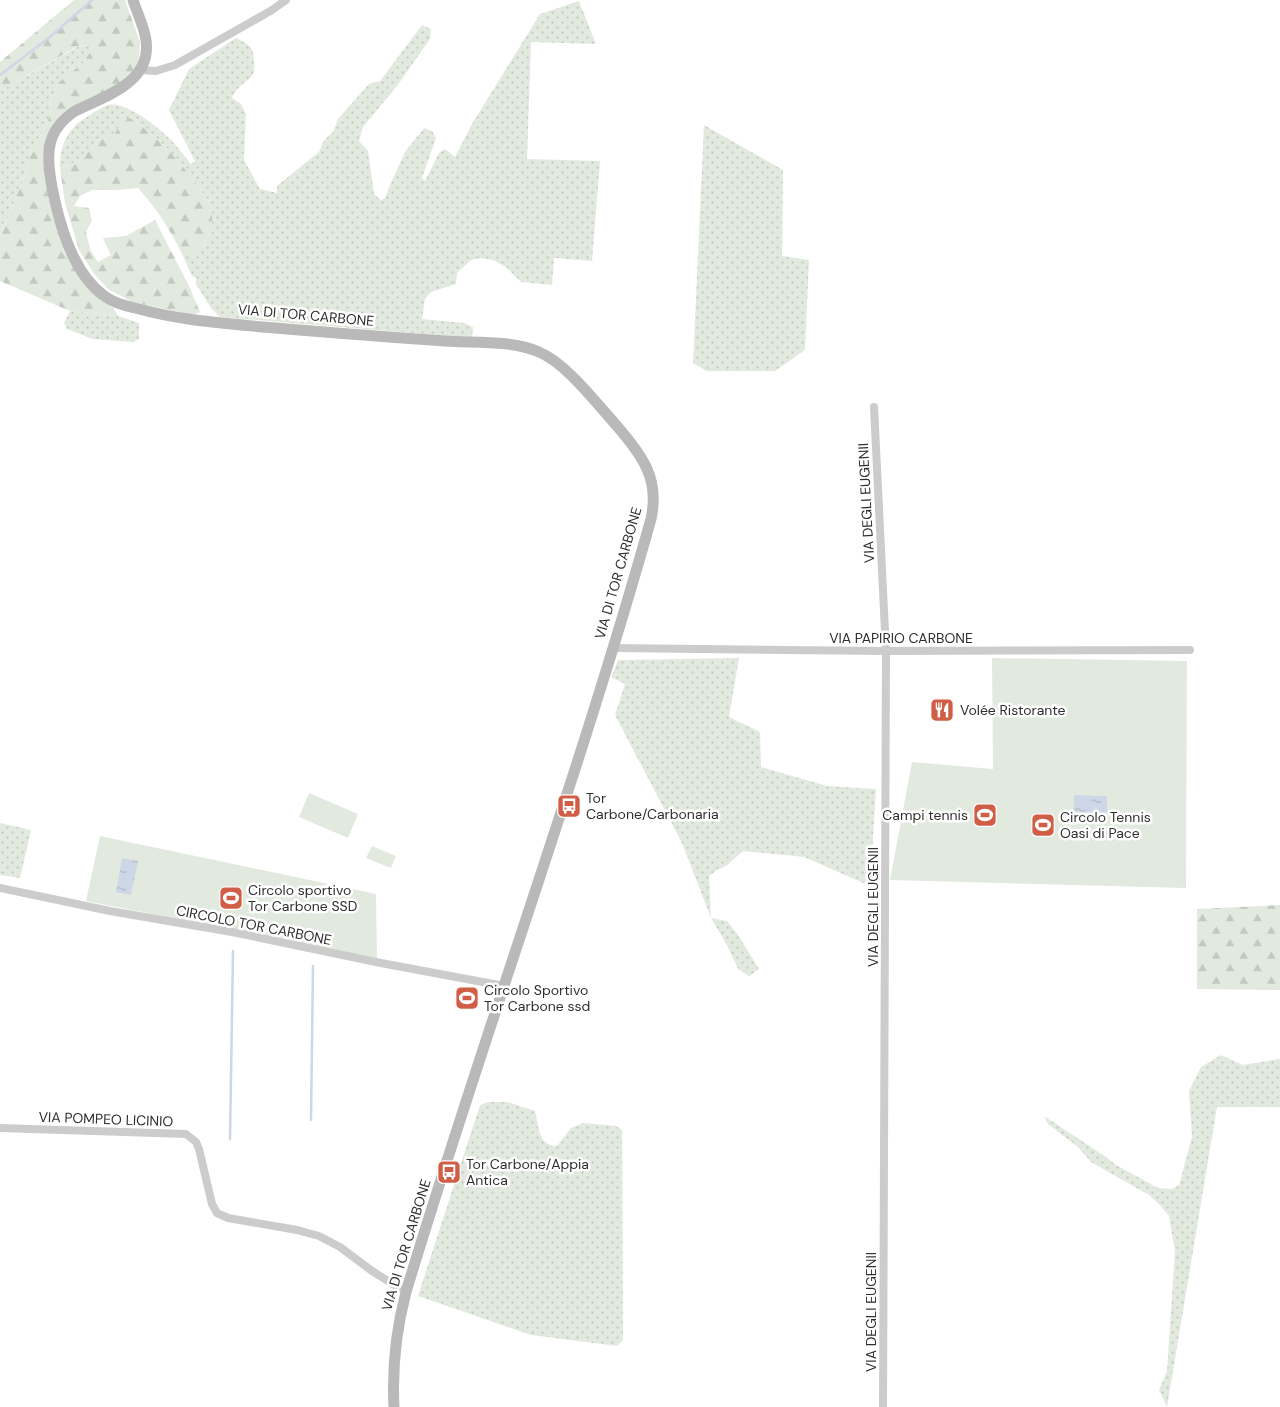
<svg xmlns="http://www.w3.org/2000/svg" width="1280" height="1407" font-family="'DM Sans',sans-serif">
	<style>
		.grass { fill: url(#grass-dots) }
		.forest { fill: url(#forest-firs) }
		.pitch { fill: #e2eadf }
		.water { fill: url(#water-ripples) }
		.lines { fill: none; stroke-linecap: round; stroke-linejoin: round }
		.stream { stroke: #cdd7e8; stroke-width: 2.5 }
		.minor { stroke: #ccc; stroke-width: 8 }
		.secondary { stroke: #b9b9b9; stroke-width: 11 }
		.labels { text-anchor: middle; stroke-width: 5; stroke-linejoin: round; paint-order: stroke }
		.street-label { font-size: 14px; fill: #2f2f2f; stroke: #fff }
		.poi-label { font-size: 14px; fill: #2f2f2f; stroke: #fff; text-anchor: start }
	</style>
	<defs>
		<pattern id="grass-dots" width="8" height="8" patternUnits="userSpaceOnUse" patternTransform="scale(1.25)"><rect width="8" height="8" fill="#e2eadf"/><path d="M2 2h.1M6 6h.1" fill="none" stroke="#c2c9c0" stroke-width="1.8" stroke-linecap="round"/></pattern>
		<pattern id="forest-firs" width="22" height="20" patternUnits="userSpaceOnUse" patternTransform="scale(1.25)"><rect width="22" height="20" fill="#e2eadf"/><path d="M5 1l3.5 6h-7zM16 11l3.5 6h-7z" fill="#c2c9c0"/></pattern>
		<pattern id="water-ripples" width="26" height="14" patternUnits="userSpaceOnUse" patternTransform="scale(1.25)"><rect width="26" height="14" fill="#cdd7e8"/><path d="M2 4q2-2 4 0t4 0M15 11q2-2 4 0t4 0" fill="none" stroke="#b0b9c7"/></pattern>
	</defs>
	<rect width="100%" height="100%" fill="#fff"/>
	<g class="grass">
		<path d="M 579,1 L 596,44 L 531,42 L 527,159 L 600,161 L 592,261 L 554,258 L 552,285 L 521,282 L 506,267 L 493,260 L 480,258 L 471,260 L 457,273 L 456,284 L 431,292 L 425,299 L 422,319 L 464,323 L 473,327 L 472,338 L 220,317 L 211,308 L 196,284 L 196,278 L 192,276 L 182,254 L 194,254 L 203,247 L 212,231 L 212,207 L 190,175 L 167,148 L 144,128 L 130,118 L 115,134 L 99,140 L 79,161 L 60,168 C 60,149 64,137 78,123 C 83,119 102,107 108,105 C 126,101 159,128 171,140 C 178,147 184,156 191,164 L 195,161 L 169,110 L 189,69 L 236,38 C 249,44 254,47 254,62 C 255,65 254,71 253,74 C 248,83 237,85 232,98 L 241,104 L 246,114 L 244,160 L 260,189 L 277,193 L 277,186 L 319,152 L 324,140 L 333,132 L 338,119 L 369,84 L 380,81 L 422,25 L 431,29 L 430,39 L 397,86 L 363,127 L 359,141 L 368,151 L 374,194 L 381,200 L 385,198 L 390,185 L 405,152 L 424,128 L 432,131 L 436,138 L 422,178 L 425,181 L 439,153 L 445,149 L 455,157 L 472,124 L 540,14 Z"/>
		<path d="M 89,45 L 92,51 L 83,63 L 58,83 L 51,100 L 48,122 L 31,152 L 23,181 L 0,235 L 0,91 L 79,46 Z"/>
		<path d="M 704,125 L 783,170 L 782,256 L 809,260 L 805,350 L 775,371 L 706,371 L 693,363 Z"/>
		<path d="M 70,311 L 118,316 L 139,323 L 139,339 L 133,342 L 93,339 L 67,329 L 64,323 Z"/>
		<path d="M 739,658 L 729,717 L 760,732 L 761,767 L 827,786 L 876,789 L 870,886 L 804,857 L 743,851 L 726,866 L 717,870 L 709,876 L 711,918 L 727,921 L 738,935 L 759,969 L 749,976 L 738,969 L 728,947 L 711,918 L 682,843 L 615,715 L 625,684 L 611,677 L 618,660 Z"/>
		<path d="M 0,823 L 31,830 L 20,878 L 0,875 Z"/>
		<path d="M 1221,1055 L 1243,1065 L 1280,1059 L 1280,1107 L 1217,1107 L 1167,1407 L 1159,1390 L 1167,1371 L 1175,1251 L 1169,1216 L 1160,1205 L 1149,1195 L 1091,1162 L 1078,1147 L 1048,1124 L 1044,1116 L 1106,1157 L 1116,1165 L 1158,1188 L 1172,1189 L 1179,1185 L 1192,1137 L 1189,1091 L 1201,1067 Z"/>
		<path d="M 489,1102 L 507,1102 L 535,1111 C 539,1126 538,1146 557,1146 L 571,1128 L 583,1123 L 616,1126 L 622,1130 L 623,1340 L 617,1346 L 531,1335 L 418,1296 L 480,1105 Z"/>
	</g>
	<g class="forest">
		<path d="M 74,0 L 125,0 L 140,42 L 139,57 L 137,66 L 126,80 L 51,135 L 54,209 L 64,251 L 73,267 L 100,299 L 114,309 L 118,316 L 70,311 L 0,281 L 0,235 L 23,181 L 31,152 L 48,122 L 51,100 L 58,83 L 83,63 L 92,50 L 88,45 L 78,46 L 0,91 L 0,62 Z"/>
		<path d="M 130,118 L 144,128 L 167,148 L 190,175 L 212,207 L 212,231 L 203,247 L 194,254 L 182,254 C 170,229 156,208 138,188 L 115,190 L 92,190 L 80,196 L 74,206 L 89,208 L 92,221 L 86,231 L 88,241 L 91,251 L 98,262 L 111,255 L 103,238 L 126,236 L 155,220 L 189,286 L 200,312 L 193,315 L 132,302 L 108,289 L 95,275 L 79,250 L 65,203 L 60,168 L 79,161 L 99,140 L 115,134 L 120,122 Z"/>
		<path d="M 1280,905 L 1280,990 L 1197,989 L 1197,909 Z"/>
	</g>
	<g class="pitch">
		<path d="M 992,658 L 1187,661 L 1186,888 L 890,880 L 912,762 L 993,769 Z"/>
		<path d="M 309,793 L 358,814 L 348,838 L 299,817 Z"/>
		<path d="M 100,836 L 376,894 L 377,958 L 86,901 Z"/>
		<path d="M 372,846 L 396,856 L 391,868 L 366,858 Z"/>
	</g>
	<g class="water">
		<path d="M 1074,795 L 1107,796 L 1107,813 L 1074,812 Z"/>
		<path d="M 122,858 L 138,861 L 131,895 L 116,892 Z"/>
	</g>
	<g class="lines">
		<g class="stream">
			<path d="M 0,75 L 50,37 L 92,0"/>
			<path d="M 311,1120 L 313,966"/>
			<path d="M 230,1139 L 233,951"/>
		</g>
		<g class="minor">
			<path d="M 141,70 L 156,71 L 175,65 L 251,22 L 272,10 L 286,0"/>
			<path d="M 874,407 L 886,651 L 883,1407"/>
			<path d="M 613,648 L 886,651 L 1190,650"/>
			<path d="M 0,888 L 110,911 L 232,932 L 381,963 L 504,986"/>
			<path d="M 0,1128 L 186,1134 L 196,1142 L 199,1149 L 212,1204 L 217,1213 L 228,1218 L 297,1230 L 319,1236 L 340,1247 L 372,1271 L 406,1292"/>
		</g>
		<path class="secondary" d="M 133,0 C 137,13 144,26 146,40 C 152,83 105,96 75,111 C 45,131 46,155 52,187 C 59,223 72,272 103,295 C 113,303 126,306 139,309 C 179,320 221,323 263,327 C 323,332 384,337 445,341 C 474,343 512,340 539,352 C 566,363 597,404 617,426 C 642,456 660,478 651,519 C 578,779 484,1033 406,1292 C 396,1330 392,1368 394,1407"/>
	</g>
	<defs>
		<g id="restaurant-square" transform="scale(1.25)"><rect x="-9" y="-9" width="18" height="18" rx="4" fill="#d05e47" stroke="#fff"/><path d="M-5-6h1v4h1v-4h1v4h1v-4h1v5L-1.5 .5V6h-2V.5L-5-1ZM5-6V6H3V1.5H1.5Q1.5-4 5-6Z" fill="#fff"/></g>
		<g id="bus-square" transform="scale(1.25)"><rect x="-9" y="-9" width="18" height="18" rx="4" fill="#d05e47" stroke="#fff"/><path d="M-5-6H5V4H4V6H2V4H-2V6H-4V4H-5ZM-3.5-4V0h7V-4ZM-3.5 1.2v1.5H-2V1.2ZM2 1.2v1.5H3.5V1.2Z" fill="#fff"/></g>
		<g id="stadium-square" transform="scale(1.25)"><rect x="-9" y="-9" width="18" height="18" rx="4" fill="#d05e47" stroke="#fff"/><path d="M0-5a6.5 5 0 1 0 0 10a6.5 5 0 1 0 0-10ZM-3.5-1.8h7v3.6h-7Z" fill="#fff"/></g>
	</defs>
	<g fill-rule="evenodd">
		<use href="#restaurant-square" x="942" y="710"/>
		<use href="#bus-square" x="569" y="806"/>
		<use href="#stadium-square" x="985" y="815"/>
		<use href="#stadium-square" x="1043" y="825"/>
		<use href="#stadium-square" x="231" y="898"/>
		<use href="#stadium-square" x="467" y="998"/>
		<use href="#bus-square" x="449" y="1172"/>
	</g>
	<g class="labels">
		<g class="street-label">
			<text transform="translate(306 315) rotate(5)" y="5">VIA DI TOR CARBONE</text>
			<text transform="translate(866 503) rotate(-93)" y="5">VIA DEGLI EUGENII</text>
			<text transform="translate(618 573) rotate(-74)" y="5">VIA DI TOR CARBONE</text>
			<text x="901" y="643">VIA PAPIRIO CARBONE</text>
			<text transform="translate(873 907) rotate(-90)" y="5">VIA DEGLI EUGENII</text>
			<text transform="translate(254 925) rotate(11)" y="5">CIRCOLO TOR CARBONE</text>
			<text transform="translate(106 1119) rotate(2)" y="5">VIA POMPEO LICINIO</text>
			<text transform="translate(406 1245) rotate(-73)" y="5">VIA DI TOR CARBONE</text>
			<text transform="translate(871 1312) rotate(-90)" y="5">VIA DEGLI EUGENII</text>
		</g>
		<g class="poi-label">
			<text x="960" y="715">Volée Ristorante</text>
			<text x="586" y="803">Tor<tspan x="586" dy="16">Carbone/Carbonaria</tspan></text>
			<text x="968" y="820" text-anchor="end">Campi tennis</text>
			<text x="1060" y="822">Circolo Tennis<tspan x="1060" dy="16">Oasi di Pace</tspan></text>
			<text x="248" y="895">Circolo sportivo<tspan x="248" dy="16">Tor Carbone SSD</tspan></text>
			<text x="484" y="995">Circolo Sportivo<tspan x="484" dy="16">Tor Carbone ssd</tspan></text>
			<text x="466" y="1169">Tor Carbone/Appia<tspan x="466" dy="16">Antica</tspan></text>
		</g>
	</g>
</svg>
